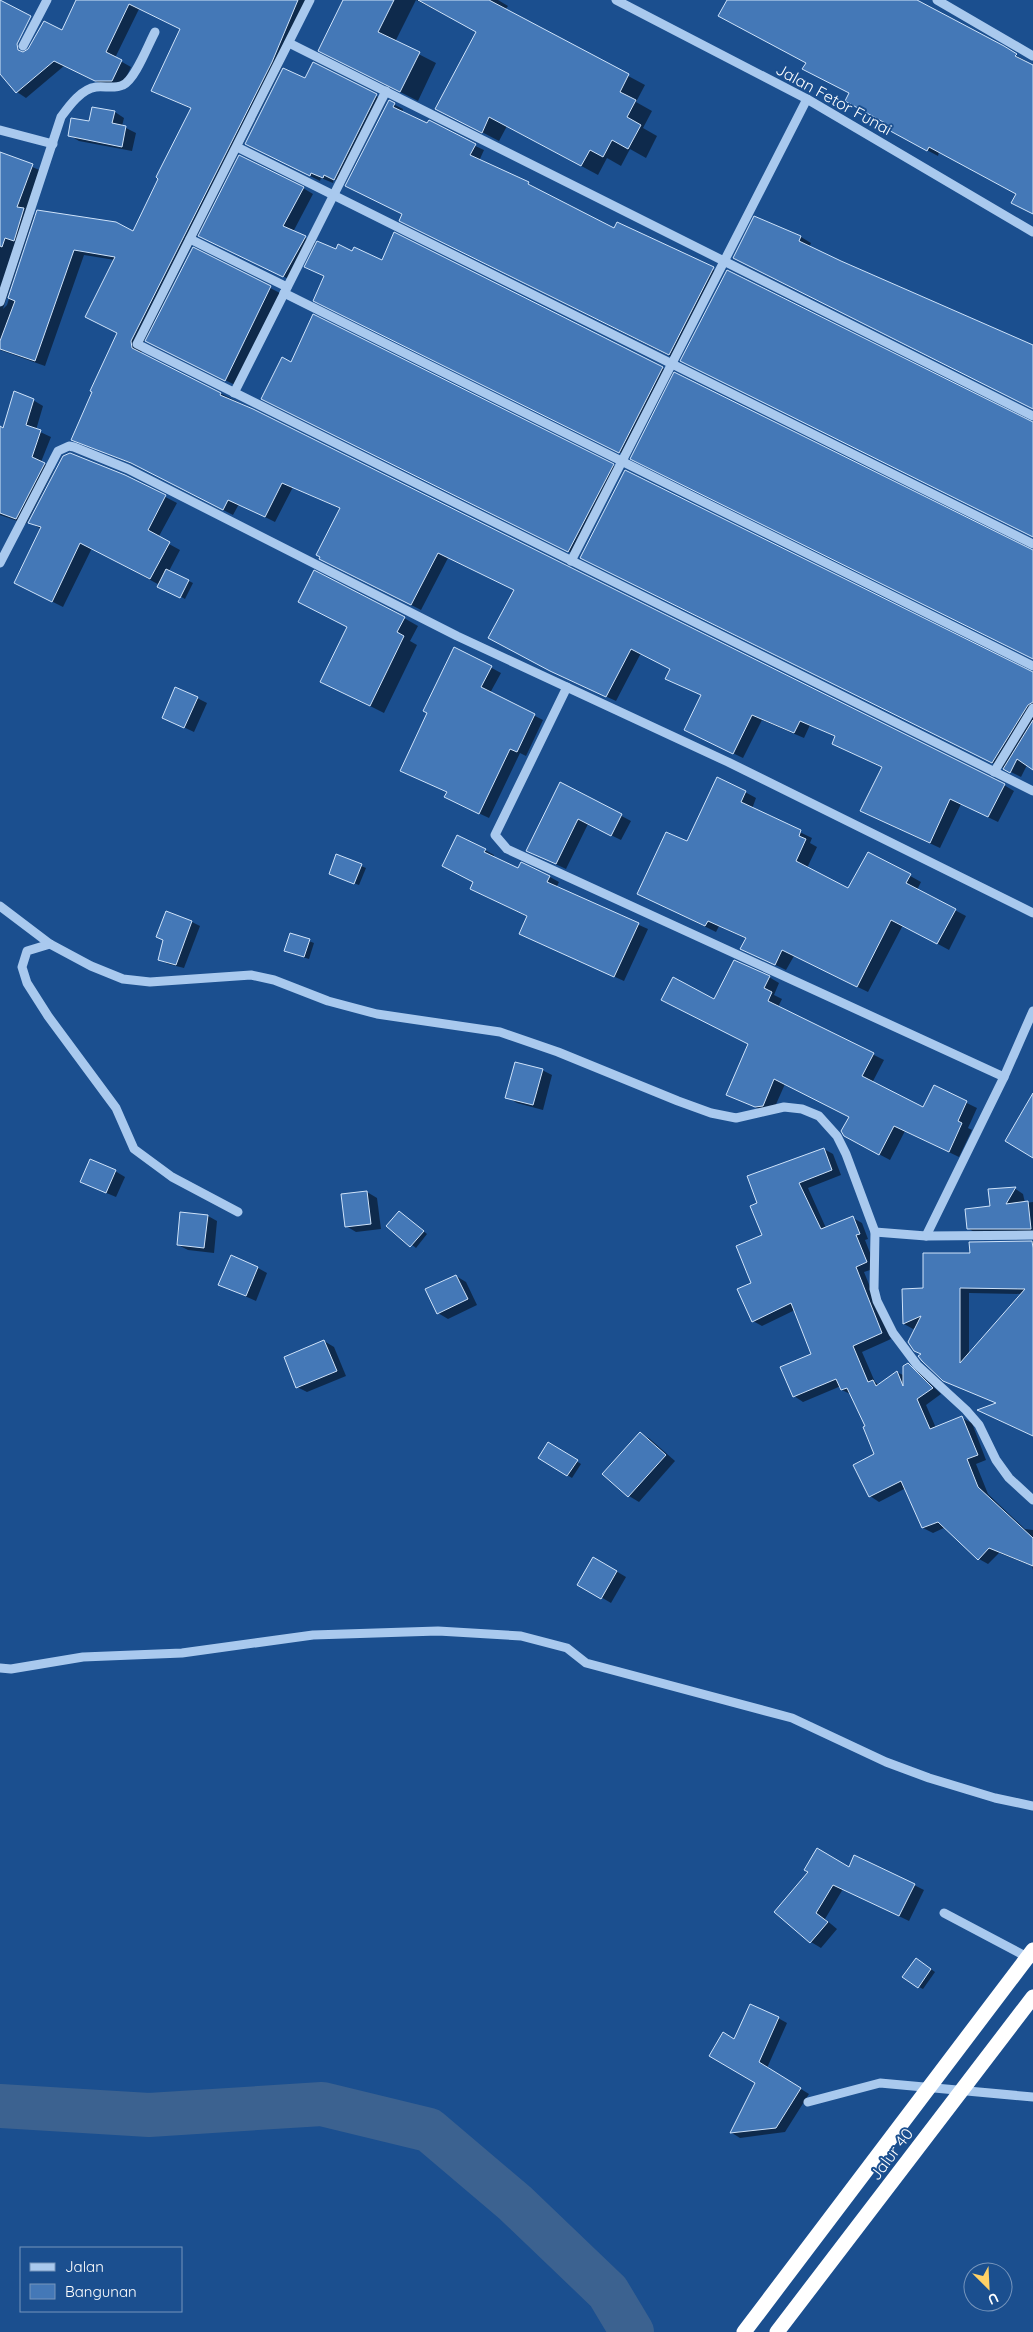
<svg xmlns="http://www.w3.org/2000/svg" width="1033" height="2332" font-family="Quicksand,sans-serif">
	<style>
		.shadow { fill: #0007; fill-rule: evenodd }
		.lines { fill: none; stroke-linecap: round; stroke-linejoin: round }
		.river { stroke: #3c6290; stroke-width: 44 }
		.building { fill: #4478b7; stroke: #cfe3fa; fill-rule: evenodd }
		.minor { stroke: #a9c9ee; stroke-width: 9 }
		.highway-bridge { stroke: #fff; stroke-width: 15 }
		.labels { text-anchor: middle; stroke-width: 4; stroke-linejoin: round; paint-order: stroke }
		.street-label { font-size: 16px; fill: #fff; stroke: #1b4f8f }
	</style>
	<rect width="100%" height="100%" fill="#1b4f8f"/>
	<g class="shadow">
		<path d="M 77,0 L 314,0 L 306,10 L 281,68 L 141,347 L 142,354 L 1004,785 L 1014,791 L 998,822 L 961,804 L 940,848 L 861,811 L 883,768 L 833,744 L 836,737 L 810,725 L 804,738 L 762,720 L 743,758 L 685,730 L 702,695 L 671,669 L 641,653 L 616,701 L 561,676 L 515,590 L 448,558 L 421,610 L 331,564 L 341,509 L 293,487 L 275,522 L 239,504 L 233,515 L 142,468 L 72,439 L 119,334 L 115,260 L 84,255 L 45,366 L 0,350 L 0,154 L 42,171 L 27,211 L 34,215 L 3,309 L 7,305 L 38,211 L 134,232 L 192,109 L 163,96 L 181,29 L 139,9 L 115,58 L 131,67 L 122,86 L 106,86 L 64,66 L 26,98 L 17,92 L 62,31 Z"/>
		<path d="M 345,0 L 498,0 L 508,6 L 505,10 L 645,85 L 636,102 L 652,111 L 643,128 L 657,136 L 646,158 L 630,149 L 621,166 L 607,158 L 598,175 L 507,126 L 499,141 L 436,108 L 478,32 L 416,0 L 395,42 L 436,63 L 418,101 L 337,60 Z"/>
		<path d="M 728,0 L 914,0 L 1026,61 L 1025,62 L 1033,66 L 1033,214 L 1018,194 L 939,152 L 938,156 L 895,133 L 887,123 L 851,93 L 807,62 Z"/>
		<path d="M 313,64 L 386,101 L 344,184 L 334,179 L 333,183 L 321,178 L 320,181 L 256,149 L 295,100 Z"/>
		<path d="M 389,102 L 403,109 L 402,112 L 484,150 L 479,161 L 526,190 L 529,184 L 536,190 L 614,230 L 617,224 L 722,274 L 678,360 L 410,226 L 403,214 Z"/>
		<path d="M 93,108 L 115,112 L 124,118 L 122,126 L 136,133 L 132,151 L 79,141 L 69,135 L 90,123 Z"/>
		<path d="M 303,188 L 313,194 L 293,232 L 315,243 L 293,281 L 209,241 Z"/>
		<path d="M 755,217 L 801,237 L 811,243 L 809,247 L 1033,347 L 1033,408 L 734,258 Z"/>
		<path d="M 395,234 L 672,373 L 629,457 L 324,305 L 325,277 L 306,267 L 337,251 L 353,252 L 383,261 Z"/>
		<path d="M 193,249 L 280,293 L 235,385 L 157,346 Z"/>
		<path d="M 292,364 L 613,465 L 622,470 L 578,556 L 272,404 Z"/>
		<path d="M 33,400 L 43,406 L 36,430 L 51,437 L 41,462 L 54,469 L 26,524 L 0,515 L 0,428 L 4,429 Z"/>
		<path d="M 125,476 L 177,503 L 158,538 L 180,550 L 169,571 L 193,583 L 185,599 L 92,548 L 63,607 L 15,583 L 41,529 L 29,522 Z"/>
		<path d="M 591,563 L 1033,672 L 1033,768 L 1027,765 L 1021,777 Z"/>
		<path d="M 404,618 L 418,626 L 410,641 L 417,645 L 384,713 L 322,682 Z"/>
		<path d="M 455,648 L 501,673 L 490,693 L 543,720 L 526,756 L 520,753 L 489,818 L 455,802 L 448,792 L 428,713 Z"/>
		<path d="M 197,698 L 207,703 L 194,732 L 164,718 Z"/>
		<path d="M 561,784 L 631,821 L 621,840 L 588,824 L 566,869 L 528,851 Z"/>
		<path d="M 745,792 L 756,798 L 752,809 L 812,838 L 810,843 L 817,847 L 807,868 L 849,890 L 869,853 L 921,882 L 917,890 L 966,916 L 949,950 L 903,925 L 868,992 L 794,956 L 786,970 L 742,949 L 747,939 L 719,926 L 716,932 L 650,899 L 687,843 Z"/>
		<path d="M 485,850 L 494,855 L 493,858 L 519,869 L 550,877 L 559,882 L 556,888 L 648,929 L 624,981 L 520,934 L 528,917 L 471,889 L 475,882 L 453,871 Z"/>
		<path d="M 337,856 L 366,868 L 359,885 L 334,876 Z"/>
		<path d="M 192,922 L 200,926 L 184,968 L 168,964 L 160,960 Z"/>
		<path d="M 291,934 L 314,943 L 309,959 L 290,953 Z"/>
		<path d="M 769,977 L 779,983 L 774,995 L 782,999 L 778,1007 L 884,1060 L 872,1083 L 923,1109 L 934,1087 L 977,1108 L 968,1128 L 972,1130 L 959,1157 L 905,1131 L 890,1160 L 856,1142 L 850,1117 L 785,1084 L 773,1111 L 766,1112 L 728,1095 L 749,1044 L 714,1000 Z"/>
		<path d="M 542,1070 L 552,1075 L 543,1110 L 517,1103 L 507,1097 Z"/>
		<path d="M 824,1149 L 833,1154 L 841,1175 L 808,1188 L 826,1228 L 853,1218 L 862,1223 L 868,1239 L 865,1240 L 876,1268 L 864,1272 L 891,1339 L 862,1352 L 875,1382 L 879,1385 L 897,1372 L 905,1376 L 908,1365 L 917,1370 L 941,1394 L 926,1405 L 936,1428 L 962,1418 L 972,1423 L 986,1460 L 976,1464 L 988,1494 L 1025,1529 L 1033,1530 L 1033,1570 L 1032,1566 L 999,1553 L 988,1564 L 979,1559 L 946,1527 L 933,1533 L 923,1528 L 906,1488 L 879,1502 L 870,1496 L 875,1455 L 867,1426 L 852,1395 L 842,1390 L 841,1386 L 803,1402 L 794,1396 L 813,1354 L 795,1310 L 762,1326 L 753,1321 L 752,1284 L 764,1236 L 759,1204 Z"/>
		<path d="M 115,1171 L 125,1177 L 116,1197 L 92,1187 Z"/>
		<path d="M 1014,1188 L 1023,1194 L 1025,1203 L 1033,1202 L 1033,1234 L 978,1234 L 969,1229 Z"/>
		<path d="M 367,1192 L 377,1198 L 381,1229 L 356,1232 L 346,1226 Z"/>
		<path d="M 403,1215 L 427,1234 L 416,1248 L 388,1226 Z"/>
		<path d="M 208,1216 L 217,1221 L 214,1253 L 188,1250 L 178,1245 Z"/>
		<path d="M 1033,1241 L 1033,1436 L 988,1415 L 997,1403 L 923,1354 L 917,1327 L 913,1329 L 904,1324 L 904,1290 L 924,1290 L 971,1254 L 970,1243 ZM 969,1293 L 1023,1294 L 969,1355 Z"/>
		<path d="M 258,1268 L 267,1273 L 256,1301 L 220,1285 Z"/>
		<path d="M 456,1276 L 466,1282 L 477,1305 L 448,1319 L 438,1313 Z"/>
		<path d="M 324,1341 L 334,1347 L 346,1376 L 307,1392 L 297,1387 Z"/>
		<path d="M 640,1433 L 650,1439 L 675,1461 L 639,1502 L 629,1496 L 604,1474 Z"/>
		<path d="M 549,1444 L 581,1464 L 572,1478 L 540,1458 Z"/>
		<path d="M 594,1558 L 626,1577 L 611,1603 L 579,1584 Z"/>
		<path d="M 849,1868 L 914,1885 L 924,1890 L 909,1921 L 843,1889 L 825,1919 L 837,1929 L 821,1948 L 811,1942 L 776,1912 Z"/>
		<path d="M 921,1962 L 935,1972 L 923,1989 L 919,1987 Z"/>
		<path d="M 778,2018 L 787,2023 L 767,2068 L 809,2094 L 785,2132 L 740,2138 L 732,2133 L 757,2082 L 735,2041 Z"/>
	</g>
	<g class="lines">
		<path class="river" d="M 0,2106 L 149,2115 L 322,2104 L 429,2130 L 515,2203 L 608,2292 L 632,2332"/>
	</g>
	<g class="building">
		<path d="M 0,0 L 31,16 L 17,44 L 18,50 L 23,52 L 28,49 L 44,21 L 62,30 L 76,0 L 298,0 L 272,62 L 131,341 L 132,348 L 221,393 L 220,395 L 253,409 L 1005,784 L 988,817 L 950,799 L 930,843 L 860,811 L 882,767 L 832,744 L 835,736 L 800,721 L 794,733 L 752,715 L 733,754 L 684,730 L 701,695 L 665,679 L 670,669 L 631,649 L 606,697 L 550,671 L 488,638 L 514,590 L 438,553 L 411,605 L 319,559 L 320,557 L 316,555 L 340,508 L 282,483 L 265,517 L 228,500 L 223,510 L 131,463 L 71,440 L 92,392 L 90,391 L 117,333 L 85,317 L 115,257 L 74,250 L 35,361 L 0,349 L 0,341 L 15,301 L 8,298 L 37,210 L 116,222 L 133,231 L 158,179 L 156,177 L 191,108 L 151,91 L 180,29 L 129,4 L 106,52 L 122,60 L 112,81 L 95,81 L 54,61 L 16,93 L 0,74 Z"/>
		<path d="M 343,0 L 394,0 L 378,32 L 420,52 L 400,92 L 318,51 Z"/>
		<path d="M 418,0 L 489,0 L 629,74 L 620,92 L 636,100 L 627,117 L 641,125 L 628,149 L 612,140 L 603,157 L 590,150 L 581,166 L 489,117 L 482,133 L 435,109 L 476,32 Z"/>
		<path d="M 727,0 L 917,0 L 1004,46 L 1017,54 L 1015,56 L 1033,65 L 1033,214 L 1011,203 L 1016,194 L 929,147 L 927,151 L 883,127 L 885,123 L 845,101 L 849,93 L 802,69 L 806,63 L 718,16 Z"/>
		<path d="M 313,62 L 377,94 L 334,180 L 324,175 L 323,178 L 311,173 L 310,176 L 245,144 L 283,68 L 305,78 Z"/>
		<path d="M 389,100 L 395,103 L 393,107 L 427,123 L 429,120 L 476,144 L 470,155 L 529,182 L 528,184 L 614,228 L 617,222 L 714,267 L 669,355 L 399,221 L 402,214 L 345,186 Z"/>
		<path d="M 92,107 L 115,111 L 112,123 L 126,126 L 122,147 L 68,136 L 71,118 L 89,121 Z"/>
		<path d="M 0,152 L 33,164 L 17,207 L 24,208 L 14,241 L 5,238 L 2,247 L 0,246 Z"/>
		<path d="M 239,155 L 304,187 L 283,226 L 306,236 L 283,277 L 198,236 Z"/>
		<path d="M 754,216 L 801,236 L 799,241 L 841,261 L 1033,345 L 1033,409 L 733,258 Z"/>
		<path d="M 394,232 L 663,367 L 619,453 L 313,301 L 324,276 L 304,267 L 317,241 L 336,249 L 338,244 L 352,251 L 354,247 L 382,260 Z"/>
		<path d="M 193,247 L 271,286 L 225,381 L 145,341 Z"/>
		<path d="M 727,270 L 1033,422 L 1033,537 L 680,361 Z"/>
		<path d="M 313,314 L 614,464 L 568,552 L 261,399 L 282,357 L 291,362 Z"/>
		<path d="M 674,372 L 1033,550 L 1033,659 L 630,459 Z"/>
		<path d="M 14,391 L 34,399 L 26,425 L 41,430 L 32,457 L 45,463 L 16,519 L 0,513 L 0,426 L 3,428 Z"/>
		<path d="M 70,453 L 125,475 L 166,495 L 148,530 L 170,542 L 150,579 L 80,543 L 52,602 L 14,583 L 41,527 L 28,523 L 63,456 Z"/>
		<path d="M 625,470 L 1033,672 L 1033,702 L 1028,705 L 992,763 L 580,558 Z"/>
		<path d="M 166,569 L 189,580 L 180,598 L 157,587 Z"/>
		<path d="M 314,570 L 405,617 L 397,632 L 404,636 L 370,706 L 320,682 L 347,627 L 298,602 Z"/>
		<path d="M 454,647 L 492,666 L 481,687 L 535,714 L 517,752 L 510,749 L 479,814 L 444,797 L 447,792 L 400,771 L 427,713 L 423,711 Z"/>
		<path d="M 175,687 L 198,697 L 184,728 L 162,718 Z"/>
		<path d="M 1033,720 L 1033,770 L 1017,759 L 1010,773 L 1003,769 Z"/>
		<path d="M 717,777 L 746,791 L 741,802 L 801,830 L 799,836 L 806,839 L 796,861 L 848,888 L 868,852 L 911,874 L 906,883 L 956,909 L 937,944 L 891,920 L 857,987 L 782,950 L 775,965 L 740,949 L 746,938 L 708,921 L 705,926 L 637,894 L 666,832 L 687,841 Z"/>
		<path d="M 560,782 L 622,814 L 611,836 L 578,819 L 556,864 L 526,851 Z"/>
		<path d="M 457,835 L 486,849 L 484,852 L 518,868 L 521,862 L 550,876 L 547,882 L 639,923 L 614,977 L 519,934 L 527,916 L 470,889 L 473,882 L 442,866 Z"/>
		<path d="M 336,854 L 362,864 L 354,884 L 329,874 Z"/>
		<path d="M 166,911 L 192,921 L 176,965 L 158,960 L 163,940 L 156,937 Z"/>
		<path d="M 290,933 L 310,939 L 304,957 L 284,951 Z"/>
		<path d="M 734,960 L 770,976 L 764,988 L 772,992 L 768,1001 L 874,1053 L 862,1076 L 923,1107 L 934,1085 L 967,1101 L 958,1121 L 962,1123 L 949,1152 L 894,1126 L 879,1155 L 844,1136 L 841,1131 L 849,1117 L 774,1079 L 763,1106 L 755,1107 L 726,1095 L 748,1044 L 661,1000 L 673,977 L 714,999 Z"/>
		<path d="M 515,1062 L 543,1069 L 533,1105 L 505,1098 Z"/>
		<path d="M 1033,1093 L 1033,1158 L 1005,1141 Z"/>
		<path d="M 824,1148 L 832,1170 L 799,1183 L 821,1229 L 853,1216 L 860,1234 L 856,1235 L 867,1262 L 856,1267 L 882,1333 L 853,1346 L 868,1382 L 873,1380 L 876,1386 L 897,1371 L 903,1386 L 903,1366 L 908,1363 L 933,1388 L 917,1399 L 930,1429 L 962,1416 L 978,1455 L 967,1459 L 978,1487 L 1033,1538 L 1033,1566 L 989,1548 L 978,1560 L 938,1522 L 922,1528 L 901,1481 L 869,1497 L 853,1465 L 874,1454 L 863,1427 L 865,1426 L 847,1388 L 841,1390 L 836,1379 L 793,1397 L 780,1367 L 811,1354 L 791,1303 L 752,1322 L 737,1289 L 751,1283 L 736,1246 L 762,1235 L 750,1206 L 757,1203 L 747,1176 Z"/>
		<path d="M 90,1159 L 116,1170 L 106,1193 L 80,1182 Z"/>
		<path d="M 1016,1187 L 1006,1204 L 1028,1201 L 1031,1229 L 967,1229 L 965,1209 L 990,1206 L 988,1189 Z"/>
		<path d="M 367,1191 L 371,1224 L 345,1227 L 341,1194 Z"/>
		<path d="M 399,1211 L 424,1231 L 410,1247 L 386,1226 Z"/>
		<path d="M 180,1212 L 208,1215 L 204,1248 L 177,1245 Z"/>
		<path d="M 1032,1241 L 1033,1248 L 1033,1436 L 977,1410 L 996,1403 L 943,1381 L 922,1361 L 918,1356 L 921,1354 L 914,1351 L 908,1342 L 921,1316 L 903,1324 L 902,1289 L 923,1288 L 923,1253 L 970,1253 L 969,1242 ZM 960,1288 L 1025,1289 L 960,1363 Z"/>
		<path d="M 231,1255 L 258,1267 L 246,1296 L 218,1285 Z"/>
		<path d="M 456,1275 L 468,1299 L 437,1314 L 425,1289 Z"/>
		<path d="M 324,1340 L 337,1371 L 296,1388 L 284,1357 Z"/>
		<path d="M 640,1432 L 666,1455 L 628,1497 L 602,1474 Z"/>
		<path d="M 548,1442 L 578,1460 L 567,1476 L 538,1458 Z"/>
		<path d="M 593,1557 L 617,1571 L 601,1599 L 577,1585 Z"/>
		<path d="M 817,1848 L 849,1867 L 854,1855 L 915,1884 L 899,1916 L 833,1885 L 816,1913 L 828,1922 L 810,1943 L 774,1912 L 808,1872 L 804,1870 Z"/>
		<path d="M 916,1958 L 931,1969 L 918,1988 L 902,1977 Z"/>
		<path d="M 750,2004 L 779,2017 L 759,2062 L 801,2088 L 776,2128 L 730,2133 L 755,2083 L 709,2056 L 723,2032 L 734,2039 Z"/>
	</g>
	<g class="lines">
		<g class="minor">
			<path d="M 310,0 L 137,344 L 1033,791"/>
			<path d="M 616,0 L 807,99 L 1033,232"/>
			<path d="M 937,0 L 1033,56"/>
			<path d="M 289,43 L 1033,416"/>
			<path d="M 23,46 L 47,0"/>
			<path d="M 0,130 L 53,144"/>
			<path d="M 237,147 L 1033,544"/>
			<path d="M 190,239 L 287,287"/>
			<path d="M 284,293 L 1033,666"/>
			<path d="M 0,302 L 61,117 C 69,106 81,89 96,87 C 105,86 115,89 123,85 C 135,80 148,45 155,32"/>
			<path d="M 234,393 L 386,91"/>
			<path d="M 571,561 L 807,99"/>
			<path d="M 0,563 L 58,451 L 69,446 L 74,447 L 128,469 L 457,636 L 728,762 L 1033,913"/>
			<path d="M 567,687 L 495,835 L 507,849 L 1004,1077"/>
			<path d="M 994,772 L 1033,708"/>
			<path d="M 0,906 L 50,944 L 91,966 L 123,979 L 150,982 L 251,975 L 274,980 L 328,1001 L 377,1014 L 500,1032 L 558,1052 L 678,1101 L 711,1113 L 736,1118 L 784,1107 L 802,1109 L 819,1116 L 837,1136 L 846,1154 L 875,1232 L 874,1289 L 877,1301 L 893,1333 L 917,1365 L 966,1410 L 979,1425 L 996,1460 L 1009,1478 L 1033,1500"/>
			<path d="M 50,944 L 27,951 L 22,967 L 27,983 L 48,1016 L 116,1108 L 134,1149 L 172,1177 L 238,1212"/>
			<path d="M 875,1232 L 926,1236 L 1033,1235"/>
			<path d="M 926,1236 L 1004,1077 L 1033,1011"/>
			<path d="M 0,1668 L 11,1669 L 83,1657 L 182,1653 L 313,1635 L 438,1631 L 521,1636 L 567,1648 L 586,1663 L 792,1718 L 886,1762 L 929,1778 L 995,1798 L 1033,1806"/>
			<path d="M 944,1913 L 1031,1959"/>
			<path d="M 808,2102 L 880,2083 L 1033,2097"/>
		</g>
		<g class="highway-bridge">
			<path d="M 744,2332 L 1033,1950"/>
			<path d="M 777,2332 L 1033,1997"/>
		</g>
	</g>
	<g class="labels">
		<g class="street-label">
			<text transform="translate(834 99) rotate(29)" y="6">Jalan Fetor Funai</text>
			<text transform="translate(891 2154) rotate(-53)" y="6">Jalur 40</text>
		</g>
	</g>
	<rect x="20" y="2247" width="162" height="65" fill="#1b4f8f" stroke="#7695bc"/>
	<rect x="30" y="2263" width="25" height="8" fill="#a9c9ee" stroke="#7695bc"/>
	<text x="65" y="2272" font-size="15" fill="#ffffff">Jalan</text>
	<rect x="30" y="2284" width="25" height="15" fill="#4478b7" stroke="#7695bc"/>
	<text x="65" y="2297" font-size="15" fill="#ffffff">Bangunan</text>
	<g transform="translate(988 2287) rotate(156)"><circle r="24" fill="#1b4f8f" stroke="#7695bc"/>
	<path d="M0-4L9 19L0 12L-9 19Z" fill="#ffd166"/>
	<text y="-8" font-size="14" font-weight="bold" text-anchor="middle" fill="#ffffff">U</text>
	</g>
</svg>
